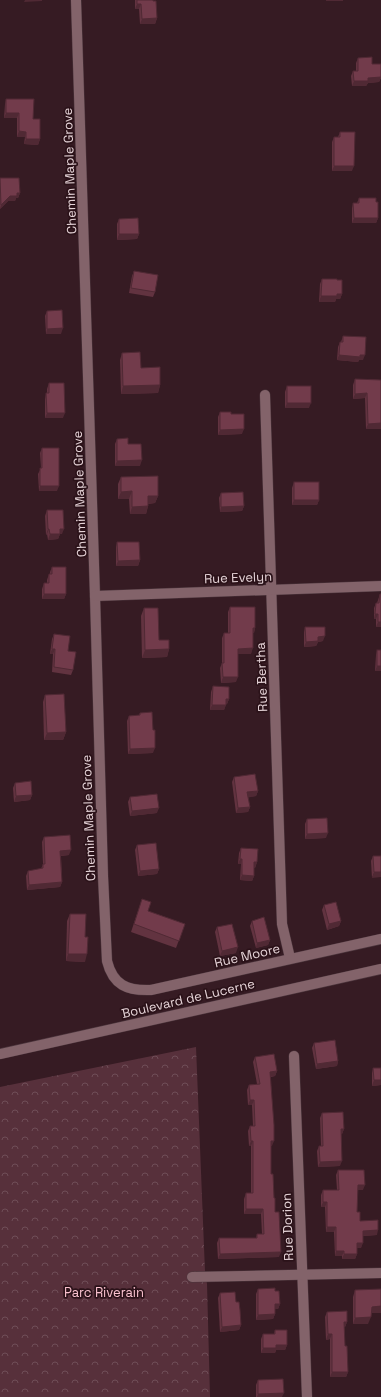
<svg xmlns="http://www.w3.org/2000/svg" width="381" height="1397" font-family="'Space Grotesk',sans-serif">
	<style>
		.forest { fill: url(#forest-crowns) }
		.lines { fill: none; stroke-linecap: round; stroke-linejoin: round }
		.street-casing { stroke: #4c363d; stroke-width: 11 }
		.secondary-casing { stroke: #4c363d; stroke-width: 11 }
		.street { stroke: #83636a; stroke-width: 10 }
		.secondary { stroke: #83636a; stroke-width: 10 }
		.wall { fill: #623340 }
		.shaded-wall { fill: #502934 }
		.building { fill: #723b4b; stroke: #502934 }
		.labels { text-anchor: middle; stroke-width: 3.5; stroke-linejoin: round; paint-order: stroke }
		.street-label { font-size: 13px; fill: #e5d3d7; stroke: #2b1219 }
		.park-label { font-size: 13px; fill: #fac2cf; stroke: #2b1219 }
	</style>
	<defs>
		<pattern id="forest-crowns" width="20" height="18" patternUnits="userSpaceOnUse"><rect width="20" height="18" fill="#57303b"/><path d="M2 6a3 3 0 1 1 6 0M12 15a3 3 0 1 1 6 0" fill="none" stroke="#6f4d57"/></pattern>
	</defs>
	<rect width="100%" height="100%" fill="#361b23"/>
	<path class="forest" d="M 196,1047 L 205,1272 L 207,1284 L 210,1397 L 0,1397 L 0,1087 Z"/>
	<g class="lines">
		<g class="street-casing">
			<g id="street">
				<path d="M 76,0 L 95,596 L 103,876 L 107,961 C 113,985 127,991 151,990 L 381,939"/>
				<path d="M 265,395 L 282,924 L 290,958"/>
				<path d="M 95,596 L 381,586"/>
				<path d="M 294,1056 L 307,1397"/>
				<path d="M 192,1277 L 381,1273"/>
			</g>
		</g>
		<g class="secondary-casing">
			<path id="secondary" d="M 0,1054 L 381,969"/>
		</g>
		<use href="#street" class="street"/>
		<use href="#secondary" class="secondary"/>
	</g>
	<g class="wall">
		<path d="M 135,0 L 153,0 L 157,18 L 155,24 L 140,24 L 139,9 L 135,9 Z"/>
		<path d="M 358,58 L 372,64 L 381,64 L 381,78 L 379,82 L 368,83 L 366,86 L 352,86 L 351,76 L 353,71 L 356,71 L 356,63 Z"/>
		<path d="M 6,99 L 33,119 L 40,139 L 38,145 L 24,144 L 25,137 L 17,137 L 17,118 L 4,118 L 5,104 Z"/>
		<path d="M 340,132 L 352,171 L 332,171 L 332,142 L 334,137 L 338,137 Z"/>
		<path d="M 0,178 L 20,193 L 18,198 L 16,198 L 15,201 L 8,201 L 0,209 Z"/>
		<path d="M 359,198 L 378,218 L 376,223 L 352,223 L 352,208 L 353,203 L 357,203 Z"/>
		<path d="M 119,219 L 139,234 L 137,239 L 117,240 L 117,224 Z"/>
		<path d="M 134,271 L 155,292 L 153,297 L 129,293 L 132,276 Z"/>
		<path d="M 322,279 L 337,280 L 342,294 L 340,299 L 336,299 L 335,302 L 319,302 L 320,284 Z"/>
		<path d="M 47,311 L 61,334 L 46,334 L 45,316 Z"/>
		<path d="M 343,336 L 363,360 L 359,360 L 358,362 L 337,360 L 338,347 L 340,342 L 341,342 Z"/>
		<path d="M 122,353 L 141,368 L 160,385 L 158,393 L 121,394 L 120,360 Z"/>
		<path d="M 355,379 L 381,380 L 381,429 L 366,429 L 365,398 L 353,399 L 353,385 Z"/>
		<path d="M 49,383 L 63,418 L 45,418 L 45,399 L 46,393 L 47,393 L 47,389 Z"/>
		<path d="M 287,386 L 309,408 L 285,408 L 285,392 Z"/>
		<path d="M 220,412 L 242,434 L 218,435 L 218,417 Z"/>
		<path d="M 117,439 L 128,444 L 140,466 L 115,466 L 115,444 Z"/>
		<path d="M 42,448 L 57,491 L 39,491 L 38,474 L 41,468 L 40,453 Z"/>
		<path d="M 121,477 L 158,496 L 155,503 L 148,504 L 148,506 L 146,514 L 130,514 L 129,499 L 118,499 L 118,484 Z"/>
		<path d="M 294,482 L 319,500 L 317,505 L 292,505 L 292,488 Z"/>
		<path d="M 221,493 L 244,506 L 242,511 L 220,512 L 219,498 Z"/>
		<path d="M 47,510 L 62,534 L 60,534 L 58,539 L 48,540 L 47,534 L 46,535 L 45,516 Z"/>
		<path d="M 117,542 L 140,560 L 138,566 L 116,566 L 116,547 Z"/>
		<path d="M 52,567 L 66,594 L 64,599 L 42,599 L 42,589 L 44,583 L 47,583 L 47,580 L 49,574 L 50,574 L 50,572 Z"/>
		<path d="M 380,594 L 381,627 L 376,627 L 376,619 L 374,619 L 374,608 L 376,603 L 377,603 Z"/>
		<path d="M 230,607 L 255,628 L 254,633 L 253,633 L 251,654 L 238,654 L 236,682 L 221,683 L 220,668 L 222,663 L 222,638 L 224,633 L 228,633 L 228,612 Z"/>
		<path d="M 144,608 L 159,640 L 169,649 L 167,657 L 142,658 L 141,616 Z"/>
		<path d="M 305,627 L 323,641 L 318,642 L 316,646 L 304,647 L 304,632 Z"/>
		<path d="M 54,634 L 68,651 L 73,670 L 71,675 L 52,672 L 53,654 L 50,654 L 52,639 Z"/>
		<path d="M 377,650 L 381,671 L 375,671 L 376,655 Z"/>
		<path d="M 213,686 L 229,699 L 227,704 L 226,704 L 224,710 L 210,710 L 211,692 Z"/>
		<path d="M 45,695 L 66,732 L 63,740 L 44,740 L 43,702 Z"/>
		<path d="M 140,713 L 153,753 L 128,754 L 127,721 L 129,716 L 139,715 Z"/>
		<path d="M 234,777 L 258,791 L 256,796 L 248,797 L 250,807 L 248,812 L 236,813 L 232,782 Z"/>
		<path d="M 15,783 L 32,795 L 30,800 L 14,802 L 13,788 Z"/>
		<path d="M 130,797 L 157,813 L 130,816 L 128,802 Z"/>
		<path d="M 307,819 L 326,838 L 305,839 L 305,824 Z"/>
		<path d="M 44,837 L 69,855 L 61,856 L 62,882 L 60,887 L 27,890 L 26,876 L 28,871 L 41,869 L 43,864 L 42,842 Z"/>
		<path d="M 137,845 L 159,869 L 157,874 L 138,876 L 135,850 Z"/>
		<path d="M 241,848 L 257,862 L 255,868 L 254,868 L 254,876 L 252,881 L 240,880 L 241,864 L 238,864 L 239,853 Z"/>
		<path d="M 373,856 L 381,856 L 372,878 L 371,861 Z"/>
		<path d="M 142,899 L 148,911 L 185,924 L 176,948 L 131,932 Z"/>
		<path d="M 324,905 L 341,921 L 339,926 L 327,930 L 322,910 Z"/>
		<path d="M 70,914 L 85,962 L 66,961 L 67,921 Z"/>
		<path d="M 252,921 L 270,940 L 268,945 L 256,948 L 250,926 Z"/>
		<path d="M 217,927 L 236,953 L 220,956 L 215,932 Z"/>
		<path d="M 314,1043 L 338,1061 L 337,1066 L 316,1069 L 312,1048 Z"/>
		<path d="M 255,1057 L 277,1071 L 275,1076 L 271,1077 L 272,1146 L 271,1146 L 271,1174 L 279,1257 L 218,1259 L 217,1243 L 219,1238 L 256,1238 L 257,1234 L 262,1234 L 261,1214 L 244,1214 L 244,1199 L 246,1193 L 251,1193 L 251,1146 L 249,1146 L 248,1131 L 250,1126 L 253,1126 L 252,1105 L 248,1105 L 247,1090 L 249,1085 L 257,1084 L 253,1062 Z"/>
		<path d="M 373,1068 L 381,1068 L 381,1085 L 372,1086 L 372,1073 Z"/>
		<path d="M 322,1113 L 344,1129 L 342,1134 L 341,1134 L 340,1166 L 318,1167 L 317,1151 L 319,1146 L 321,1146 L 320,1118 Z"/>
		<path d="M 338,1170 L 363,1190 L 357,1190 L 357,1212 L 360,1221 L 377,1235 L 363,1236 L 361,1248 L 357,1248 L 357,1254 L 355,1259 L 342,1259 L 342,1256 L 335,1256 L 334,1232 L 326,1232 L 325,1207 L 321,1207 L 321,1195 L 323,1190 L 337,1190 L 336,1175 Z"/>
		<path d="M 258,1289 L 275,1291 L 280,1304 L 278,1309 L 275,1309 L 275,1314 L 273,1319 L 256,1320 L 256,1294 Z"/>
		<path d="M 355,1290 L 368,1324 L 353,1324 L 353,1297 Z"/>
		<path d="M 220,1293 L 236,1302 L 241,1325 L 239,1330 L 220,1332 L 218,1298 Z"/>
		<path d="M 327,1312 L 347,1322 L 345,1327 L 344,1327 L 345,1346 L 348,1372 L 346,1377 L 330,1377 L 330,1339 L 326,1340 L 325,1317 Z"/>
		<path d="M 275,1330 L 287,1345 L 285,1350 L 276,1350 L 275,1353 L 261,1353 L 261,1339 L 263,1334 L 274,1334 Z"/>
		<path d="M 258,1380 L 282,1397 L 256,1397 L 256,1385 Z"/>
	</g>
	<g class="shaded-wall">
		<path d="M 25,0 L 42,0 L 42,1 L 24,2 Z"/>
		<rect x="326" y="0" width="17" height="1"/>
		<path d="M 137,4 L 141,4 L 139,9 L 135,9 Z"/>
		<path d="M 157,18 L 155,24 L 140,24 L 142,19 Z"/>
		<path d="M 381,77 L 379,82 L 368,83 L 366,86 L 352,86 L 354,81 L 368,78 Z"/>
		<path d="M 6,113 L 19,113 L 17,118 L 4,118 Z"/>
		<path d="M 19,131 L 26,132 L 25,137 L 17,137 Z"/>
		<path d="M 26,139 L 40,139 L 38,145 L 24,144 Z"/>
		<path d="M 334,166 L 354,166 L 352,171 L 332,171 Z"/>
		<path d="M 17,193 L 20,193 L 18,198 L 16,198 L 15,201 L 8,201 L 0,209 L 1,205 L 10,196 Z"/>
		<path d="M 354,218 L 378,218 L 376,223 L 352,223 Z"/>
		<path d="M 119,234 L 139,234 L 137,239 L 117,240 Z"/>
		<path d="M 337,294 L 342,294 L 340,299 L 336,299 L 335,302 L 319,302 L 321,296 Z"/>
		<path d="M 63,328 L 61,334 L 46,334 L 47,329 Z"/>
		<path d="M 339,355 L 365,355 L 363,360 L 359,360 L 358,362 L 337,360 Z"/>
		<path d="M 160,385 L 158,393 L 121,394 L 123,386 Z"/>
		<path d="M 367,393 L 365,398 L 353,399 L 355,394 Z"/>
		<path d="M 287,403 L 311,403 L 309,408 L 285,408 Z"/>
		<path d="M 47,413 L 65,413 L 63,418 L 45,418 Z"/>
		<path d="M 381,423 L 381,429 L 366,429 L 368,424 Z"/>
		<path d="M 244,429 L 242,434 L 218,435 L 220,430 Z"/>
		<path d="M 142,460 L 140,466 L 115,466 L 117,461 Z"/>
		<path d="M 40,486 L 59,486 L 57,491 L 39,491 Z"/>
		<path d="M 132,491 L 129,499 L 118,499 L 121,492 Z"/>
		<path d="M 148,496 L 158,496 L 155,503 L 145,504 Z"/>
		<path d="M 294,500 L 319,500 L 317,505 L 292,505 Z"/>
		<path d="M 148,506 L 146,514 L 130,514 L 132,507 Z"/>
		<path d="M 244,506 L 242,511 L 220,512 L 221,507 Z"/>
		<path d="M 48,529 L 49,529 L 47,534 L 46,535 Z"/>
		<path d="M 60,529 L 64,529 L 62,534 L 60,534 L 58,539 L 48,540 L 50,534 Z"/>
		<path d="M 140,560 L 138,566 L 116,566 L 118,561 Z"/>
		<path d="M 44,594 L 66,594 L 64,599 L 42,599 Z"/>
		<path d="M 375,614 L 378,614 L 376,619 L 374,619 Z"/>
		<path d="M 378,622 L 381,622 L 381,627 L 376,627 Z"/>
		<path d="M 253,628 L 255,628 L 254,633 L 251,633 Z"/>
		<path d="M 325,636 L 323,641 L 318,642 L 316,646 L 304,647 L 306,642 L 318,637 Z"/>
		<path d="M 253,648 L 251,654 L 236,654 L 238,649 Z"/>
		<path d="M 52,649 L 55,649 L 53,654 L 50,654 Z"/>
		<path d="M 169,649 L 167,657 L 142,658 L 145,650 Z"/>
		<path d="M 377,666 L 381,666 L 381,671 L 375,671 Z"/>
		<path d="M 223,677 L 238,677 L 236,682 L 221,683 Z"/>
		<path d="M 226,699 L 229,699 L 227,704 L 224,704 Z"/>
		<path d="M 212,705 L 226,705 L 224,710 L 210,710 Z"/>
		<path d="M 66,732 L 63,740 L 44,740 L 47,733 Z"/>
		<path d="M 155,748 L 153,753 L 128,754 L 130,749 Z"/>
		<path d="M 258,791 L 256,796 L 246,798 L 247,792 Z"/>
		<path d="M 32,795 L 30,800 L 14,802 L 16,796 Z"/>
		<path d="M 250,807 L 248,812 L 236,813 L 238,808 Z"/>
		<path d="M 159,808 L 157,813 L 130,816 L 132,811 Z"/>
		<path d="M 328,833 L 326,838 L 305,839 L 307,834 Z"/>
		<path d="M 71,850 L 69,855 L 59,856 L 60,851 Z"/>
		<path d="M 240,859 L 242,859 L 241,864 L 238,864 Z"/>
		<path d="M 254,862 L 257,862 L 255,868 L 252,868 Z"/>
		<path d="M 159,869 L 157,874 L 138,876 L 140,871 Z"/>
		<path d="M 374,872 L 381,872 L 381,877 L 372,878 Z"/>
		<path d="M 242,875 L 254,876 L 252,881 L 240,880 Z"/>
		<path d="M 62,882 L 60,887 L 27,890 L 29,885 Z"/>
		<path d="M 341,921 L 339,926 L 327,930 L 329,924 Z"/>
		<path d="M 270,940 L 268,945 L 256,948 L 257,943 Z"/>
		<path d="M 238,947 L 236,953 L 220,956 L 222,951 Z"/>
		<path d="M 68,954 L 87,954 L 85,962 L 66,961 Z"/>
		<path d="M 338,1061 L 337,1066 L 316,1069 L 317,1064 Z"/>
		<path d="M 277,1071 L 275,1076 L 268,1077 L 270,1072 Z"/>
		<path d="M 374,1080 L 381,1080 L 381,1085 L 372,1086 Z"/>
		<path d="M 250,1100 L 254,1100 L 252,1105 L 248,1105 Z"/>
		<path d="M 341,1129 L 344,1129 L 342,1134 L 339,1134 Z"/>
		<path d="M 251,1141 L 253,1141 L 251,1146 L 249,1146 Z"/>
		<path d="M 271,1141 L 274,1141 L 272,1146 L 269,1146 Z"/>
		<path d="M 342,1161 L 340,1166 L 318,1167 L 320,1162 Z"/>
		<path d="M 358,1185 L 365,1185 L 363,1190 L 356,1190 Z"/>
		<path d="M 323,1202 L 327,1202 L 325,1207 L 321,1207 Z"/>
		<path d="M 246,1209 L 263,1209 L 261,1214 L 244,1214 Z"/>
		<path d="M 327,1227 L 336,1227 L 334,1232 L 326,1232 Z"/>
		<path d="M 378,1230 L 377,1235 L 361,1236 L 363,1231 Z"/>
		<path d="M 357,1243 L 363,1243 L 361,1248 L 355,1248 Z"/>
		<path d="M 336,1251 L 344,1251 L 342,1256 L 335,1256 Z"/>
		<path d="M 281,1252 L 279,1257 L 218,1259 L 220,1254 Z"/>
		<path d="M 344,1254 L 357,1254 L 355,1259 L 342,1259 Z"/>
		<path d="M 275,1304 L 280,1304 L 278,1309 L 273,1309 Z"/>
		<path d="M 381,1306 L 381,1313 L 370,1313 L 372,1307 Z"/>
		<path d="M 275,1314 L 273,1319 L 256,1320 L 258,1315 Z"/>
		<path d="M 371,1317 L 368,1324 L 353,1324 L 355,1318 Z"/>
		<path d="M 344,1322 L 347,1322 L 345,1327 L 342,1327 Z"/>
		<path d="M 241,1325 L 239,1330 L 220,1332 L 222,1327 Z"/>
		<path d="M 328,1334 L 332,1334 L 330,1339 L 326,1340 Z"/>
		<path d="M 276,1345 L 287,1345 L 285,1350 L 276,1350 L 275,1353 L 261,1353 L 263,1348 Z"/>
		<path d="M 332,1372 L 348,1372 L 346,1377 L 330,1377 Z"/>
		<path d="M 284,1393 L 282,1397 L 257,1397 L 258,1394 Z"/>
	</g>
	<g class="building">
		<path d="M 137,0 L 153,0 L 153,1 L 156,1 L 157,18 L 142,19 L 141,4 L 137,4 Z"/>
		<path d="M 372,57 L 372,64 L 381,64 L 381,77 L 368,78 L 368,81 L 354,81 L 353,71 L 358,71 L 358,58 Z"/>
		<path d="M 6,99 L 34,99 L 33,119 L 40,119 L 40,139 L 26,139 L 26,132 L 19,131 L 19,113 L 6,113 Z"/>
		<path d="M 340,132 L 355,132 L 354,166 L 334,166 L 334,137 L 340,137 Z"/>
		<path d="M 0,178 L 19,178 L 20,193 L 17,193 L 17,196 L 10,196 L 1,205 Z"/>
		<path d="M 359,198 L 376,198 L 376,202 L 378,202 L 378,218 L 354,218 L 353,203 L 359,203 Z"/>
		<path d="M 138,218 L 139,234 L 119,234 L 119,219 Z"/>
		<path d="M 134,271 L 158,275 L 155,292 L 131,288 Z"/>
		<path d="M 322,279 L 337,279 L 337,280 L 342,280 L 342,294 L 337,294 L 337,296 L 321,296 Z"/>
		<path d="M 62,310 L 63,328 L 47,329 L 47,311 Z"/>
		<path d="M 343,336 L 366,337 L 365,355 L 360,355 L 360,357 L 339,355 L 340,342 L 343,342 Z"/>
		<path d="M 140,352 L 141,368 L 160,367 L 160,385 L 123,386 L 122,353 Z"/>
		<path d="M 355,379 L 381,380 L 381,423 L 368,424 L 367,393 L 355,394 Z"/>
		<path d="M 49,383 L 64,383 L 65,413 L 47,413 L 46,393 L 49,393 Z"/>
		<rect x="287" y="386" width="24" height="17"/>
		<path d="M 220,412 L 231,412 L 231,414 L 244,414 L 244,429 L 220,430 Z"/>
		<path d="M 128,438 L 128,444 L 141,444 L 142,460 L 117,461 L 117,439 Z"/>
		<path d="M 42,448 L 59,448 L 59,486 L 40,486 L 40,468 L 42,468 Z"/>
		<path d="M 158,476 L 158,496 L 148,496 L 148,506 L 132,507 L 132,491 L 121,492 L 121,477 Z"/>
		<rect x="294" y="482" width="25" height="18"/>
		<path d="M 243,492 L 244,506 L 221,507 L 221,493 Z"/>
		<path d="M 47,510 L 63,510 L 64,529 L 60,529 L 60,534 L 50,534 L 49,529 L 48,529 Z"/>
		<path d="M 117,542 L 139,542 L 140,560 L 118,561 Z"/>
		<path d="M 52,567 L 66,567 L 66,594 L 44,594 L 44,583 L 49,583 L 49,574 L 52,574 Z"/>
		<path d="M 380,594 L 381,594 L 381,622 L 378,622 L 378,614 L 375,614 L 376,603 L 379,603 Z"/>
		<path d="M 230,607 L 255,607 L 255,628 L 253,628 L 253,648 L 238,649 L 238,677 L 223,677 L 222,663 L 224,663 L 224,633 L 230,633 Z"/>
		<path d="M 144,608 L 158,608 L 159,640 L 169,640 L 169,649 L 145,650 Z"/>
		<path d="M 305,627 L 325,627 L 325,636 L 318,637 L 318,641 L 306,642 Z"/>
		<path d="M 54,634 L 70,636 L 68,651 L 76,652 L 73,670 L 54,667 L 55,649 L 52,649 Z"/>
		<rect x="377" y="650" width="4" height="16"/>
		<path d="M 213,686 L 229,687 L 229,699 L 226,699 L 226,705 L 212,705 Z"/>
		<path d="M 64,694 L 66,732 L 47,733 L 45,695 Z"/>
		<path d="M 152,712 L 153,730 L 155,730 L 155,748 L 130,749 L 129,716 L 140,715 L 140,713 Z"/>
		<path d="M 255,774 L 258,791 L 247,792 L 250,807 L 238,808 L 234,777 Z"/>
		<path d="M 31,781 L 32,795 L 16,796 L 15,783 Z"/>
		<path d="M 157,794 L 159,808 L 132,811 L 130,797 Z"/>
		<path d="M 327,818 L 328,833 L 307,834 L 307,819 Z"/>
		<path d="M 70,835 L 71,850 L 60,851 L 62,882 L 29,885 L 28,871 L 43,868 L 43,864 L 45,864 L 44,837 Z"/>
		<path d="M 156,843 L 159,869 L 140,871 L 137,845 Z"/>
		<path d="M 241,848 L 258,849 L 257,862 L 254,862 L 254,876 L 242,875 L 242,859 L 240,859 Z"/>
		<path d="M 373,856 L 381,856 L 381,872 L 374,872 Z"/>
		<path d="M 142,899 L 151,902 L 148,911 L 185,924 L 179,941 L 134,924 Z"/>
		<path d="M 336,902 L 341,921 L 329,924 L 324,905 Z"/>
		<path d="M 70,914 L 86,914 L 85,937 L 88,937 L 87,954 L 68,954 Z"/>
		<path d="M 264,917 L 270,940 L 257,943 L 252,921 Z"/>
		<path d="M 232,924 L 238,947 L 222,951 L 217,927 Z"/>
		<path d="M 335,1040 L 338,1061 L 317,1064 L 314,1043 Z"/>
		<path d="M 274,1054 L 277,1071 L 270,1072 L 274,1125 L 274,1141 L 271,1141 L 271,1174 L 273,1174 L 274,1198 L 275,1198 L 275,1212 L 279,1212 L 281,1252 L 220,1254 L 219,1238 L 257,1238 L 257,1234 L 264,1234 L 263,1209 L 246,1209 L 246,1193 L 253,1193 L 253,1141 L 251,1141 L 250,1126 L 255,1126 L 254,1100 L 250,1100 L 249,1085 L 260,1084 L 255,1057 Z"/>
		<path d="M 373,1068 L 381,1068 L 381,1080 L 374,1080 Z"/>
		<path d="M 343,1112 L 344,1129 L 341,1129 L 342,1161 L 320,1162 L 319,1146 L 323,1146 L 322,1113 Z"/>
		<path d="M 338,1170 L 364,1170 L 365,1185 L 358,1185 L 357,1212 L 360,1212 L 360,1221 L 378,1220 L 378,1230 L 363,1231 L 363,1243 L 357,1243 L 357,1254 L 344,1254 L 344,1251 L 336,1251 L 336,1227 L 327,1227 L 327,1202 L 323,1202 L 323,1190 L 339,1190 Z"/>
		<path d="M 275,1288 L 275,1291 L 279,1291 L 280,1304 L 275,1304 L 275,1314 L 258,1315 L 258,1289 Z"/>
		<path d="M 381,1289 L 381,1306 L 372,1307 L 371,1317 L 355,1318 L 355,1290 Z"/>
		<path d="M 235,1292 L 236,1302 L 239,1302 L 240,1310 L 241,1325 L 222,1327 L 220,1293 Z"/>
		<path d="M 347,1311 L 347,1322 L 344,1322 L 345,1346 L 347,1346 L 348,1372 L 332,1372 L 332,1334 L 328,1334 L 327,1312 Z"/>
		<path d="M 275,1330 L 287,1330 L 287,1345 L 276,1345 L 276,1348 L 263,1348 L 263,1334 L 275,1334 Z"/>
		<path d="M 283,1379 L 284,1393 L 258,1394 L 258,1380 Z"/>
	</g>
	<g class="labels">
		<g class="street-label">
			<text transform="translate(69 171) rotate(-92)" y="5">Chemin Maple Grove</text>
			<text transform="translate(79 494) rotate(-92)" y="5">Chemin Maple Grove</text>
			<text transform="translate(238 577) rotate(-2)" y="5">Rue Evelyn</text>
			<text transform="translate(261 677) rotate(-92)" y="5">Rue Bertha</text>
			<text transform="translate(88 818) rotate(-92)" y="5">Chemin Maple Grove</text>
			<text transform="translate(247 955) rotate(-13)" y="5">Rue Moore</text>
			<text transform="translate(188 998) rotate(-13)" y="5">Boulevard de Lucerne</text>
			<text transform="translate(287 1227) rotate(-92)" y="5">Rue Dorion</text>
		</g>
		<g class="park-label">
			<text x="104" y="1297">Parc Riverain</text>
		</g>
	</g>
</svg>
